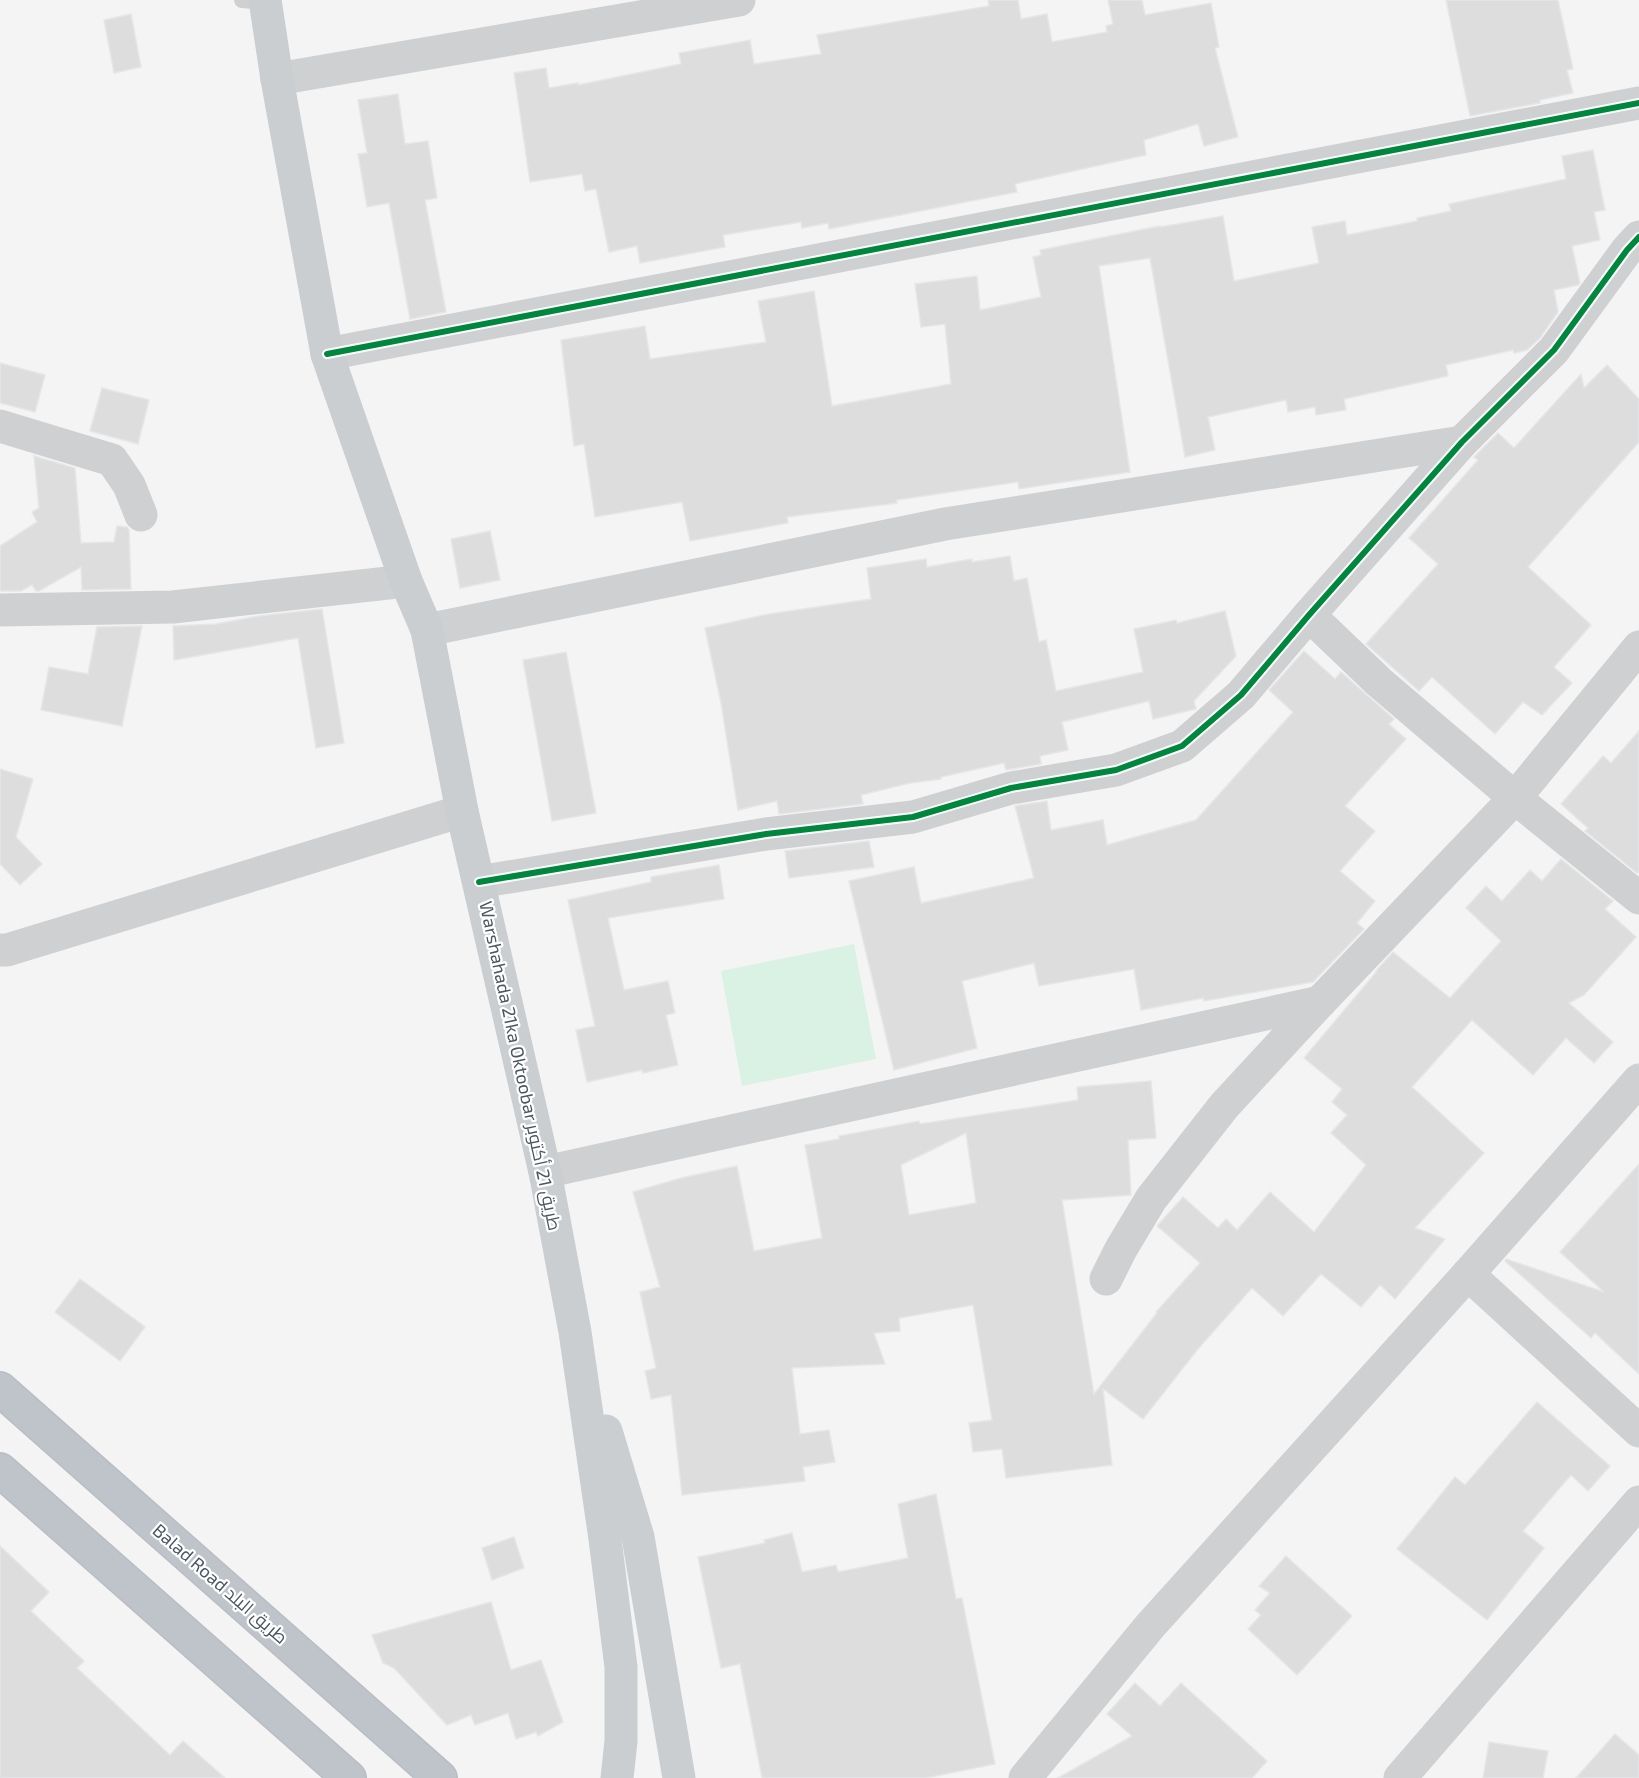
<svg xmlns="http://www.w3.org/2000/svg" width="1639" height="1778" font-family="'Exo 2',Cairo,sans-serif">
	<style>
		.green { fill: #d9f2e3 }
		.building { fill: #ddddde; stroke: #e5e6e7; stroke-width: 1.5; fill-rule: evenodd }
		.lines { fill: none; stroke-linecap: round; stroke-linejoin: round }
		.highway-casing { stroke: #b9bec3; stroke-width: 36 }
		.lane { stroke: #ced0d2; stroke-width: 16 }
		.street { stroke: #ced0d2; stroke-width: 33 }
		.primary { stroke: #caced1; stroke-width: 33 }
		.highway { stroke: #bec4c9; stroke-width: 33 }
		.cycleway-casing { stroke: #fff; stroke-width: 10 }
		.cycleway { stroke: #00873e; stroke-width: 6 }
		.labels { text-anchor: middle; stroke-width: 4.5; stroke-linejoin: round; paint-order: stroke }
		.street-label { font-size: 18px; fill: #4a5661; stroke: #fff }
	</style>
	<rect width="100%" height="100%" fill="#f4f4f4"/>
	<path class="green" d="M 854,944 L 876,1059 L 742,1086 L 721,971 Z"/>
	<g class="building">
		<path d="M 988,0 L 1018,0 L 1021,19 L 1047,14 L 1052,42 L 1107,32 L 1106,26 L 1113,24 L 1108,0 L 1142,0 L 1145,15 L 1211,3 L 1219,47 L 1215,48 L 1238,137 L 1204,146 L 1198,124 L 1144,140 L 1146,155 L 1015,184 L 1017,192 L 829,229 L 828,223 L 802,228 L 801,222 L 723,235 L 725,247 L 640,263 L 637,246 L 609,252 L 596,189 L 585,191 L 582,174 L 530,182 L 514,73 L 546,68 L 549,88 L 578,83 L 578,85 L 681,64 L 679,53 L 750,40 L 754,64 L 821,54 L 817,35 L 989,6 Z"/>
		<path d="M 1446,0 L 1558,0 L 1573,69 L 1567,70 L 1573,93 L 1540,100 L 1540,103 L 1470,116 Z"/>
		<path d="M 131,14 L 141,67 L 114,73 L 104,20 Z"/>
		<path d="M 398,94 L 405,144 L 428,141 L 437,198 L 425,200 L 446,312 L 410,319 L 389,203 L 367,207 L 358,154 L 367,153 L 358,100 Z"/>
		<path d="M 1593,150 L 1605,210 L 1594,212 L 1600,240 L 1572,246 L 1580,283 L 1578,285 L 1554,290 L 1558,312 L 1540,338 L 1527,350 L 1514,353 L 1513,350 L 1446,365 L 1448,376 L 1344,399 L 1346,410 L 1316,415 L 1315,407 L 1288,412 L 1286,400 L 1208,417 L 1215,450 L 1185,457 L 1150,258 L 1099,266 L 1130,472 L 1019,489 L 1018,482 L 897,500 L 897,503 L 787,517 L 788,523 L 690,541 L 682,502 L 595,517 L 584,444 L 574,446 L 561,340 L 645,326 L 650,359 L 766,342 L 758,301 L 814,291 L 832,406 L 951,384 L 945,324 L 921,327 L 915,284 L 977,276 L 980,310 L 1041,297 L 1033,257 L 1041,255 L 1040,250 L 1160,226 L 1160,227 L 1223,216 L 1234,281 L 1319,263 L 1312,227 L 1345,221 L 1347,235 L 1417,221 L 1417,218 L 1451,211 L 1449,204 L 1566,179 L 1562,156 Z"/>
		<path d="M 0,363 L 45,375 L 35,412 L 0,403 Z"/>
		<path d="M 1607,365 L 1639,399 L 1639,442 L 1528,567 L 1591,625 L 1554,667 L 1572,683 L 1542,715 L 1523,702 L 1495,734 L 1432,677 L 1419,691 L 1366,644 L 1438,564 L 1409,538 L 1478,460 L 1474,457 L 1498,433 L 1514,448 L 1581,374 L 1584,388 Z"/>
		<path d="M 102,388 L 149,400 L 138,444 L 90,431 Z"/>
		<path d="M 34,456 L 75,468 L 81,543 L 114,542 L 117,526 L 127,527 L 129,530 L 131,589 L 82,590 L 81,567 L 39,591 L 36,591 L 32,585 L 21,591 L 0,591 L 0,546 L 37,522 L 32,512 L 39,508 Z"/>
		<path d="M 490,531 L 500,580 L 460,588 L 451,539 Z"/>
		<path d="M 1010,556 L 1014,581 L 1027,578 L 1039,642 L 1046,640 L 1056,691 L 1143,672 L 1134,629 L 1176,620 L 1177,623 L 1225,611 L 1236,656 L 1194,701 L 1196,709 L 1153,719 L 1149,701 L 1062,722 L 1068,750 L 1040,756 L 1041,764 L 1006,770 L 1004,763 L 941,777 L 941,779 L 910,783 L 861,795 L 863,804 L 779,814 L 777,801 L 738,810 L 721,703 L 705,628 L 769,614 L 871,599 L 867,568 L 926,559 L 927,567 L 972,559 L 972,562 Z"/>
		<path d="M 322,609 L 344,743 L 316,748 L 298,638 L 174,660 L 173,626 L 216,624 L 259,616 Z"/>
		<path d="M 142,626 L 122,726 L 41,710 L 49,667 L 88,674 L 97,627 Z"/>
		<path d="M 1304,651 L 1335,679 L 1341,672 L 1394,719 L 1389,724 L 1406,739 L 1345,806 L 1375,831 L 1340,871 L 1375,901 L 1357,923 L 1364,929 L 1313,982 L 1204,1001 L 1203,998 L 1141,1010 L 1134,969 L 1039,986 L 1034,963 L 962,981 L 977,1048 L 894,1070 L 849,881 L 914,867 L 921,903 L 1034,878 L 1015,806 L 1047,801 L 1051,830 L 1103,820 L 1107,845 L 1196,820 L 1293,712 L 1269,690 Z"/>
		<path d="M 566,652 L 596,813 L 552,821 L 523,660 Z"/>
		<path d="M 1639,731 L 1639,871 L 1637,873 L 1585,831 L 1588,828 L 1561,804 L 1603,756 L 1611,763 Z"/>
		<path d="M 0,769 L 33,779 L 16,837 L 42,864 L 20,885 L 0,864 Z"/>
		<path d="M 869,841 L 874,867 L 789,878 L 785,851 Z"/>
		<path d="M 1561,859 L 1613,901 L 1605,909 L 1636,937 L 1584,995 L 1569,1003 L 1613,1042 L 1594,1063 L 1566,1038 L 1533,1075 L 1472,1020 L 1412,1087 L 1484,1153 L 1415,1228 L 1445,1239 L 1395,1299 L 1380,1285 L 1361,1307 L 1321,1274 L 1283,1316 L 1252,1288 L 1198,1349 L 1143,1419 L 1103,1389 L 1112,1465 L 1006,1478 L 1002,1449 L 973,1452 L 969,1423 L 992,1420 L 973,1305 L 899,1318 L 900,1331 L 874,1333 L 885,1364 L 792,1368 L 800,1434 L 829,1430 L 835,1462 L 803,1467 L 805,1481 L 682,1495 L 671,1395 L 651,1399 L 645,1371 L 656,1368 L 640,1292 L 660,1287 L 633,1192 L 681,1178 L 737,1166 L 754,1251 L 822,1238 L 805,1145 L 839,1139 L 839,1136 L 919,1121 L 920,1124 L 1078,1100 L 1077,1087 L 1151,1081 L 1156,1138 L 1128,1140 L 1131,1195 L 1062,1200 L 1094,1394 L 1157,1313 L 1156,1312 L 1200,1263 L 1157,1226 L 1183,1197 L 1218,1228 L 1226,1219 L 1237,1230 L 1270,1192 L 1314,1232 L 1366,1165 L 1331,1133 L 1347,1115 L 1332,1102 L 1342,1089 L 1304,1058 L 1377,971 L 1375,972 L 1393,952 L 1450,998 L 1501,941 L 1466,908 L 1486,886 L 1502,901 L 1530,870 L 1542,881 ZM 966,1133 L 976,1203 L 909,1215 L 901,1165 Z"/>
		<path d="M 719,865 L 724,899 L 608,918 L 624,990 L 668,981 L 675,1013 L 666,1015 L 678,1065 L 643,1073 L 642,1070 L 587,1082 L 576,1030 L 595,1026 L 568,900 L 651,882 L 651,877 Z"/>
		<path d="M 1639,1164 L 1639,1374 L 1595,1333 L 1591,1338 L 1505,1261 L 1506,1259 L 1604,1292 L 1560,1252 Z"/>
		<path d="M 80,1279 L 145,1327 L 120,1361 L 55,1312 Z"/>
		<path d="M 1537,1402 L 1610,1466 L 1588,1491 L 1571,1475 L 1523,1531 L 1544,1548 L 1487,1620 L 1397,1549 L 1455,1477 L 1465,1485 Z"/>
		<path d="M 936,1494 L 956,1599 L 962,1598 L 995,1764 L 926,1778 L 762,1778 L 740,1664 L 721,1668 L 698,1557 L 765,1543 L 764,1540 L 792,1533 L 802,1572 L 836,1565 L 838,1572 L 908,1558 L 898,1504 Z"/>
		<path d="M 514,1537 L 524,1568 L 492,1580 L 482,1548 Z"/>
		<path d="M 0,1546 L 49,1592 L 31,1611 L 84,1661 L 77,1668 L 170,1755 L 183,1741 L 225,1778 L 0,1778 Z"/>
		<path d="M 1286,1556 L 1352,1616 L 1297,1675 L 1248,1629 L 1261,1615 L 1255,1610 L 1270,1593 L 1259,1586 Z"/>
		<path d="M 491,1602 L 511,1670 L 541,1660 L 563,1722 L 538,1736 L 536,1732 L 516,1739 L 508,1713 L 475,1725 L 471,1715 L 447,1725 L 394,1668 L 383,1663 L 372,1635 Z"/>
		<path d="M 1135,1683 L 1160,1706 L 1181,1683 L 1267,1761 L 1252,1778 L 1058,1778 L 1132,1736 L 1107,1714 Z"/>
		<path d="M 1615,1734 L 1639,1755 L 1639,1778 L 1576,1778 Z"/>
		<path d="M 1489,1742 L 1548,1751 L 1543,1778 L 1483,1778 Z"/>
	</g>
	<g class="lines">
		<g class="highway-casing">
			<g id="highway">
				<path d="M 0,1389 L 440,1778"/>
				<path d="M 0,1470 L 349,1778"/>
			</g>
		</g>
		<path class="lane" d="M 242,0 L 265,2"/>
		<g class="street">
			<path d="M 277,79 L 739,0"/>
			<path d="M 327,354 L 1639,103"/>
			<path d="M 0,426 L 112,460 L 129,485 L 141,515"/>
			<path d="M 0,610 L 173,607 L 406,581"/>
			<path d="M 1309,615 L 1379,682 L 1515,798 L 1639,898"/>
			<path d="M 427,630 L 945,524 L 1462,442"/>
			<path d="M 479,882 L 766,834 L 913,817 L 1011,788 L 1116,770 L 1182,746 L 1241,695 L 1309,615 L 1462,442 L 1554,350 L 1627,250 L 1639,237"/>
			<path d="M 0,950 L 7,950 L 462,811"/>
			<path d="M 545,1172 L 1320,1002"/>
			<path d="M 1468,1274 L 1639,1431"/>
			<path d="M 1106,1279 L 1121,1249 L 1151,1199 L 1224,1106 L 1320,1002 L 1515,798 L 1639,647"/>
			<path d="M 1025,1778 L 1150,1626 L 1468,1274 L 1639,1080"/>
			<path d="M 1400,1778 L 1639,1502"/>
		</g>
		<g class="primary">
			<path d="M 265,0 L 277,79 L 327,354 L 406,581 L 427,630 L 462,811 L 545,1172 L 575,1332 L 605,1539 L 621,1667 L 621,1741 L 617,1778"/>
			<path d="M 606,1431 L 638,1537 L 679,1778"/>
		</g>
		<use href="#highway" class="highway"/>
		<g class="cycleway-casing">
			<g id="cycleway">
				<path d="M 327,354 L 1639,103"/>
				<path d="M 479,882 L 766,834 L 913,817 L 1011,788 L 1116,770 L 1182,746 L 1241,695 L 1309,615 L 1462,442 L 1554,350 L 1627,250 L 1639,237"/>
			</g>
		</g>
		<use href="#cycleway" class="cycleway"/>
	</g>
	<g class="labels">
		<g class="street-label">
			<text transform="translate(520 1066) rotate(78)" y="6">Warshahada 21ka Oktoobar طريق 21 أكتوبر</text>
			<text transform="translate(220 1584) rotate(41)" y="6">Balad Road طريق البلد</text>
		</g>
	</g>
</svg>
